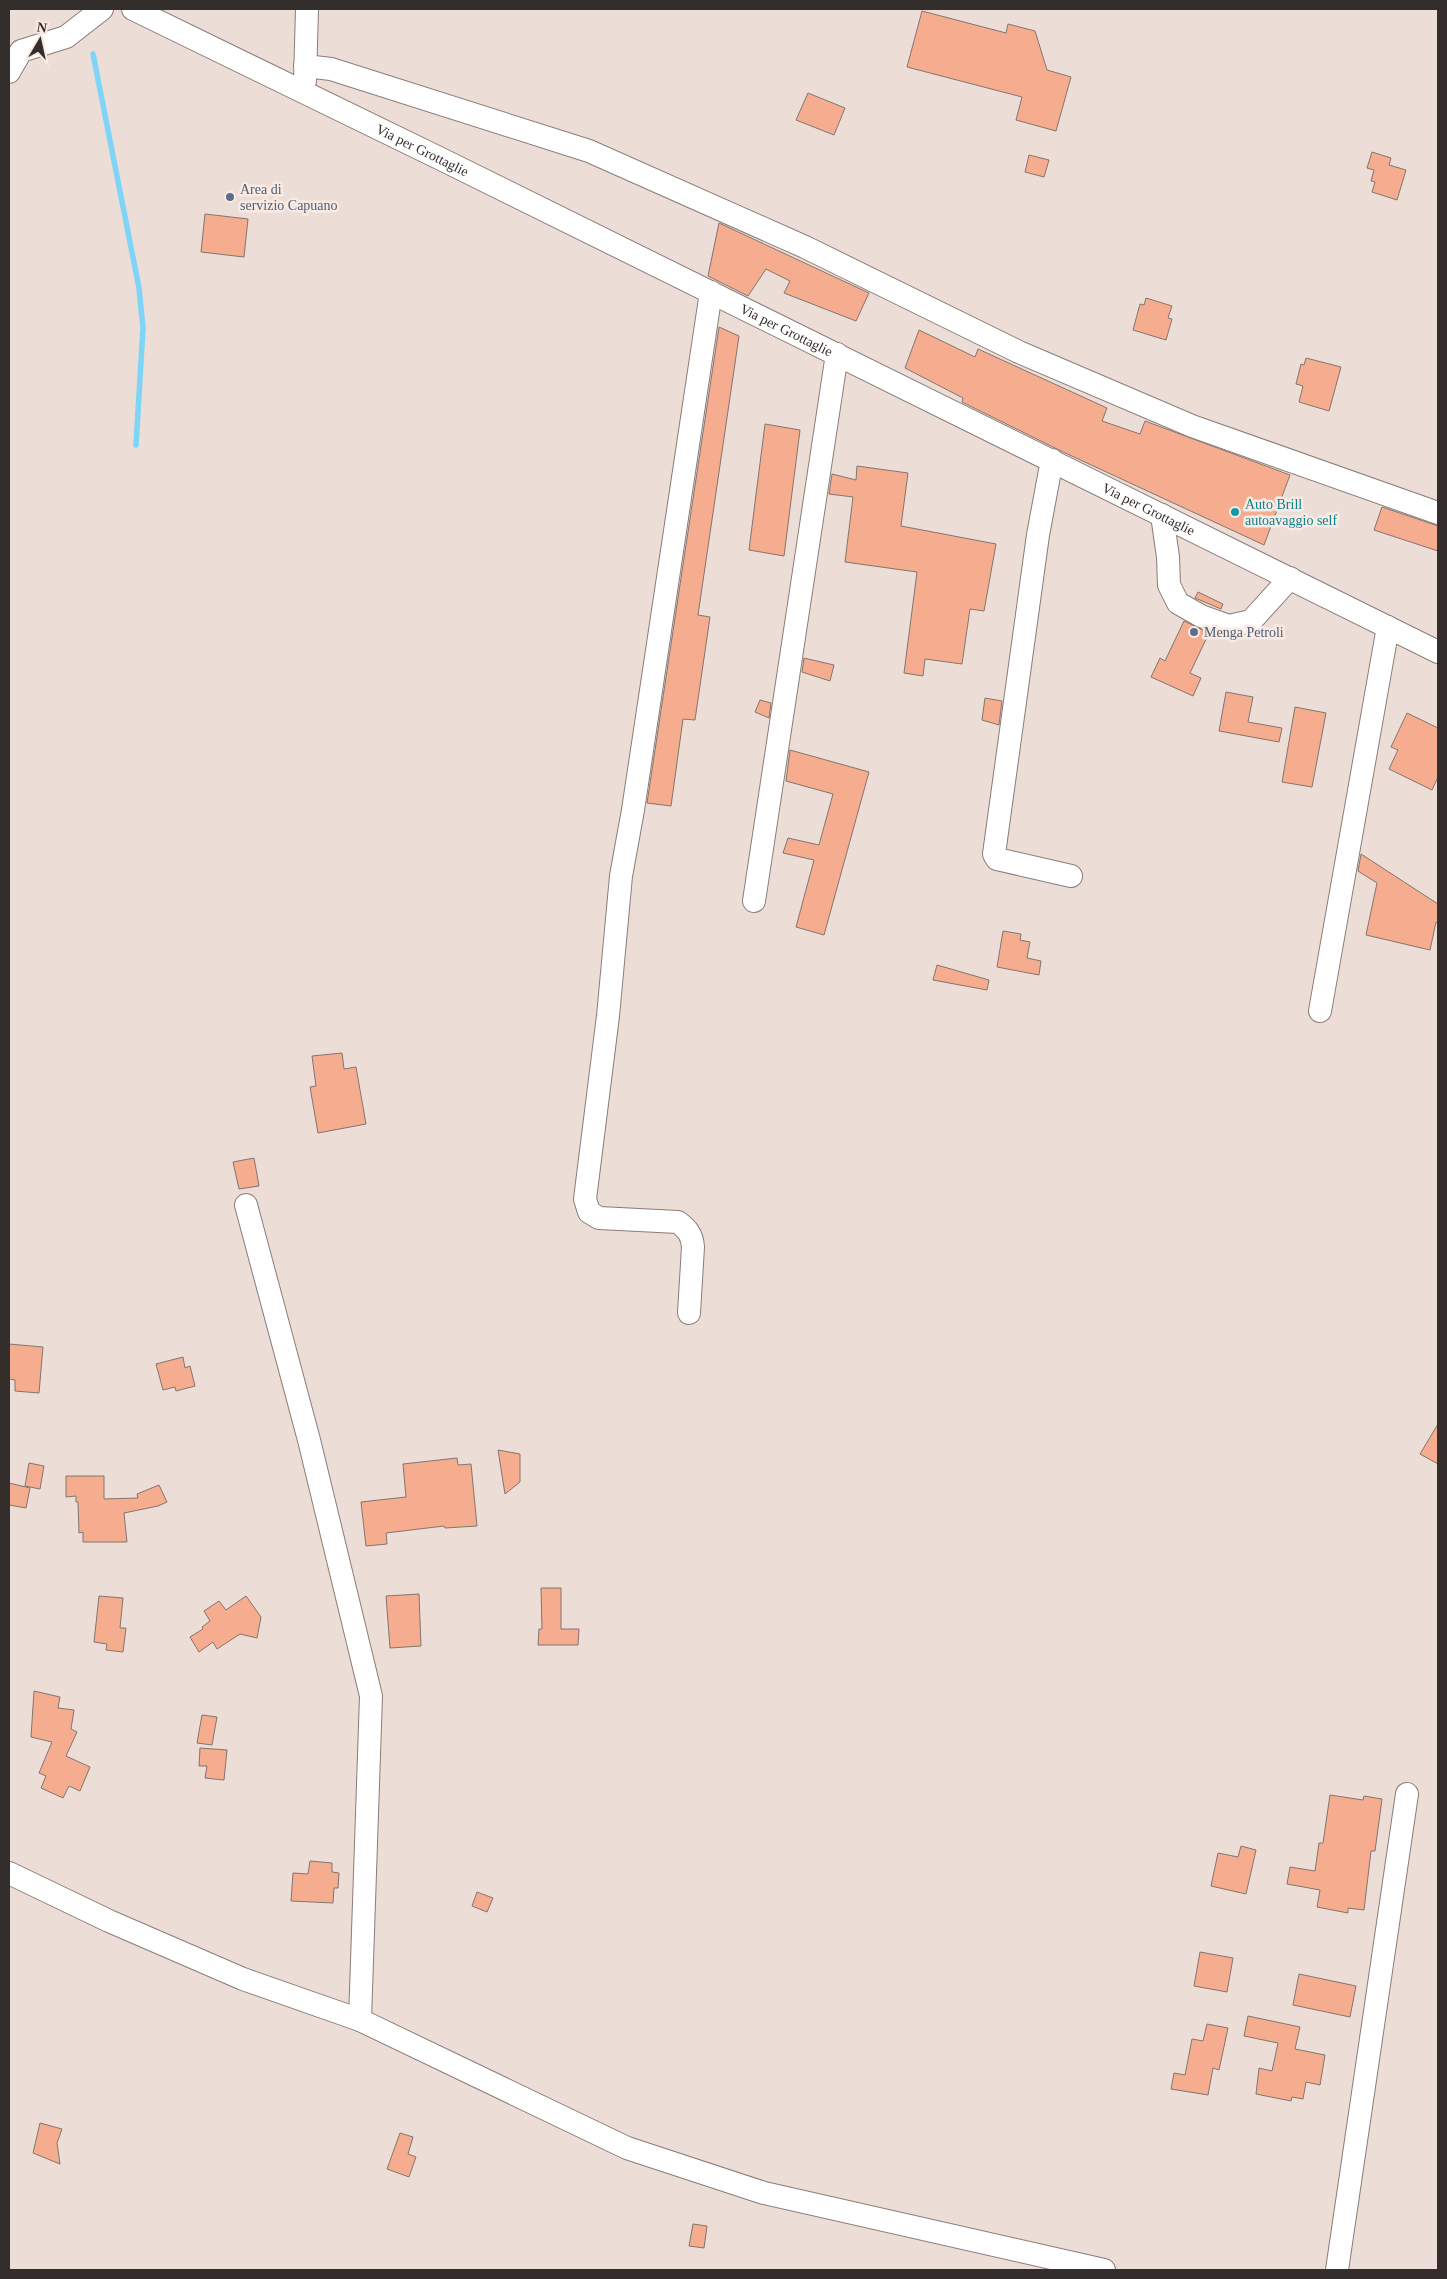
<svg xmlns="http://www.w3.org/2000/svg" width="1447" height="2279" font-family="'Times New Roman',serif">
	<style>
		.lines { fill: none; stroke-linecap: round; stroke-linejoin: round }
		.stream { stroke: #7ed5f7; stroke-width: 5.5 }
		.building { fill: #f6ad8f; stroke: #82756f }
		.minor-casing { stroke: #8a7d77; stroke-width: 24 }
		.minor { stroke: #fff; stroke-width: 22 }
		.service-dot { fill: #5c6f8a; stroke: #faeae4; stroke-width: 2 }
		.culture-dot { fill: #0f9aa8; stroke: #faeae4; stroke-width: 2 }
		.labels { text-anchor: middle; stroke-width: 5; stroke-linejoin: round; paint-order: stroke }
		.street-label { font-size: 14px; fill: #332d2b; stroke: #faeae4 }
		.service-label { font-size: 14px; fill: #4e5e75; stroke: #faeae4; text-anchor: start }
		.culture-label { font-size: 14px; fill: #0d838f; stroke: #faeae4; text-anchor: start }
	</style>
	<rect width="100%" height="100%" fill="#ecddd7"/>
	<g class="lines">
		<path class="stream" d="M 93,54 L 139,288 L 143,328 L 136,445"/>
	</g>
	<g class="building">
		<path d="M 922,11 L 1006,33 L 1008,24 L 1035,31 L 1047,70 L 1071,77 L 1056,131 L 1016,120 L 1022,97 L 907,67 Z"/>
		<path d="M 808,93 L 845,108 L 834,135 L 796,120 Z"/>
		<path d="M 1372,152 L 1391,158 L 1389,165 L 1406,170 L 1397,200 L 1372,192 L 1375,182 L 1371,181 L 1374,170 L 1367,168 Z"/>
		<path d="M 1029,155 L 1049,160 L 1044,177 L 1025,172 Z"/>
		<path d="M 205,214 L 248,219 L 244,257 L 201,252 Z"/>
		<path d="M 719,223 L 869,293 L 856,321 L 784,293 L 790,281 L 766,269 L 748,296 L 708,276 Z"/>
		<path d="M 1146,298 L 1172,306 L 1168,318 L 1172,319 L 1166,340 L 1133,330 L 1140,304 L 1144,305 Z"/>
		<path d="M 719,327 L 739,336 L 698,615 L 710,617 L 695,720 L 683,719 L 671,806 L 647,803 Z"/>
		<path d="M 919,330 L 975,357 L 978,349 L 1107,408 L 1102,421 L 1140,434 L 1145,421 L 1290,475 L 1264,545 L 1061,451 L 962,402 L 963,398 L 905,368 Z"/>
		<path d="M 1306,358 L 1341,367 L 1329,411 L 1299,402 L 1303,386 L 1296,384 L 1301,364 L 1304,365 Z"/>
		<path d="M 765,424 L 800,430 L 784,556 L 749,550 Z"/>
		<path d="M 857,466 L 908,473 L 901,526 L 996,544 L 984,611 L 970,609 L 962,664 L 925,659 L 923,676 L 904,673 L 917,572 L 845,562 L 853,497 L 829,494 L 832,474 L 856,480 Z"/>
		<path d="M 1382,507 L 1438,526 L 1438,551 L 1374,530 Z"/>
		<path d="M 1198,592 L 1223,604 L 1221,609 L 1195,598 Z"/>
		<path d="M 1184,621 L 1209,633 L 1190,673 L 1201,678 L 1193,696 L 1151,677 L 1160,658 L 1165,661 Z"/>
		<path d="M 804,658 L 834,665 L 830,681 L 802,672 Z"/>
		<path d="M 1226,692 L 1253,697 L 1248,722 L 1282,728 L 1279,742 L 1219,731 Z"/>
		<path d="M 985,698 L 1002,701 L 999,725 L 982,720 Z"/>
		<path d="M 760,700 L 771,703 L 769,718 L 755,712 Z"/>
		<path d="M 1295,707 L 1326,713 L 1312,787 L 1282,782 Z"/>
		<path d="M 1407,713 L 1438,728 L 1438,777 L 1432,790 L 1389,769 L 1398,750 L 1391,747 Z"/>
		<path d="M 790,750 L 869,772 L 824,935 L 796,927 L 814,860 L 783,853 L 788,838 L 819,845 L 833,794 L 786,781 Z"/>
		<path d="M 1361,854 L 1438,904 L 1438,924 L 1436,922 L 1430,950 L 1366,935 L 1377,883 L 1358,871 Z"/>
		<path d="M 1003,931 L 1021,934 L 1020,940 L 1030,942 L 1027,958 L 1041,961 L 1039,975 L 997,967 Z"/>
		<path d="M 937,965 L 989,980 L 987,990 L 933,980 Z"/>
		<path d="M 342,1053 L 344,1069 L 356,1067 L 366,1124 L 318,1133 L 310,1087 L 316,1086 L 312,1056 Z"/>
		<path d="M 254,1158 L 259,1186 L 239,1189 L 233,1162 Z"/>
		<path d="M 9,1344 L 43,1347 L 39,1393 L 15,1391 L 15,1380 L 9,1379 Z"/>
		<path d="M 183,1357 L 185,1368 L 190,1366 L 195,1386 L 176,1391 L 175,1387 L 163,1390 L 156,1364 Z"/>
		<path d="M 1438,1424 L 1438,1464 L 1420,1454 Z"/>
		<path d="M 498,1450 L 520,1454 L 520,1482 L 505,1494 Z"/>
		<path d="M 457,1458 L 458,1465 L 471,1464 L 477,1526 L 445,1528 L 444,1526 L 386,1533 L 387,1544 L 366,1546 L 361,1502 L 406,1497 L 403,1464 Z"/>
		<path d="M 29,1463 L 44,1466 L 40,1489 L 25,1486 Z"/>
		<path d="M 66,1476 L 104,1476 L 104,1499 L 138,1498 L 137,1494 L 159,1485 L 167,1502 L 158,1506 L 124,1513 L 127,1542 L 83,1542 L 83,1532 L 79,1533 L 78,1502 L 76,1502 L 76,1496 L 66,1497 Z"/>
		<path d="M 9,1483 L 30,1488 L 26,1508 L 9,1505 Z"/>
		<path d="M 541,1588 L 561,1588 L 561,1629 L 579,1629 L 578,1645 L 538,1645 L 539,1629 L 542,1629 Z"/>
		<path d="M 419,1594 L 421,1646 L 390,1648 L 386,1596 Z"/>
		<path d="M 99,1596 L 123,1598 L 120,1628 L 126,1628 L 123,1652 L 106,1650 L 107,1644 L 94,1642 Z"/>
		<path d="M 246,1596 L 261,1617 L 257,1638 L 240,1634 L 217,1649 L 213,1642 L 199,1652 L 190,1637 L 203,1629 L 202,1627 L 210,1621 L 204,1611 L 219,1601 L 226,1610 Z"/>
		<path d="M 34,1691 L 60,1697 L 58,1708 L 74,1710 L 71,1729 L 77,1732 L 66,1756 L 90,1767 L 80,1791 L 69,1786 L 63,1798 L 41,1788 L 46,1776 L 39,1773 L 52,1742 L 31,1737 Z"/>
		<path d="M 202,1715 L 217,1717 L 212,1745 L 197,1743 Z"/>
		<path d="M 200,1748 L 227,1750 L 224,1780 L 205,1778 L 207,1766 L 199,1766 Z"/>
		<path d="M 1330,1795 L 1363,1800 L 1364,1796 L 1382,1799 L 1375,1851 L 1371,1851 L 1364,1910 L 1348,1908 L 1348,1913 L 1317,1907 L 1320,1890 L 1287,1884 L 1290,1867 L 1315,1871 L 1319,1843 L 1323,1843 Z"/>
		<path d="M 1241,1846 L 1256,1850 L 1246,1894 L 1211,1886 L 1218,1853 L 1238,1857 Z"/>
		<path d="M 310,1861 L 332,1863 L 332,1872 L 339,1873 L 338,1888 L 334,1888 L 333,1903 L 291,1901 L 293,1873 L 308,1874 Z"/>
		<path d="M 477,1892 L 493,1898 L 487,1912 L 472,1906 Z"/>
		<path d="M 1200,1952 L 1233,1958 L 1227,1992 L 1194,1986 Z"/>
		<path d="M 1299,1974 L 1356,1986 L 1350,2017 L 1293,2005 Z"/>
		<path d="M 1248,2016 L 1300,2027 L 1295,2049 L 1325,2055 L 1320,2085 L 1306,2082 L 1303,2099 L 1292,2097 L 1291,2101 L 1256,2094 L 1259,2068 L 1272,2071 L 1278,2043 L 1244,2036 Z"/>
		<path d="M 1207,2024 L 1228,2028 L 1219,2070 L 1213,2068 L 1208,2095 L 1171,2089 L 1174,2073 L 1185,2075 L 1192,2039 L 1203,2041 Z"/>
		<path d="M 40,2123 L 62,2129 L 57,2143 L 60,2164 L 33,2153 Z"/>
		<path d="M 400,2133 L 413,2137 L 408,2154 L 416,2157 L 409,2177 L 387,2169 Z"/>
		<path d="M 693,2224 L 707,2226 L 704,2248 L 689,2246 Z"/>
	</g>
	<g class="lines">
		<g class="minor-casing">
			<g id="minor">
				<path id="s1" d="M 133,9 L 439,158 L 1438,652"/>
				<path d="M 305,66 L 331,69 L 589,151 L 805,247 L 1019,352 L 1192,426 L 1438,513"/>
				<path d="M 9,72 L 21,51 L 66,37 L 102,9"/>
				<path d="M 305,81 L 307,9"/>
				<path d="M 1052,460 L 1038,535 L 994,854 L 997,859 L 1071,876"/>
				<path d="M 1162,515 L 1168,557 L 1169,585 L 1178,603 L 1201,616 L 1229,626 L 1251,621 L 1290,578"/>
				<path d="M 754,901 L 837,354"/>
				<path d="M 1320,1011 L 1388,627"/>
				<path d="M 246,1205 L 309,1440 L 371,1696 L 360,2020"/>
				<path d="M 689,1313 L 693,1247 C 692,1234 687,1229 678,1222 L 599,1218 L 589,1212 L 585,1199 L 608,1016 L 621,876 L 633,810 L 711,292"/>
				<path d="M 9,1873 L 109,1921 L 243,1979 L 360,2020 L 627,2148 L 764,2193 L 1104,2270"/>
				<path d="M 1337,2270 L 1407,1794"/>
			</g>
		</g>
		<use href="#minor" class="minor"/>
	</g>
	<g class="service-dot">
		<circle cx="230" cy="197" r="5"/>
		<circle cx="1194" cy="632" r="5"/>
	</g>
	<circle class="culture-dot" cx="1235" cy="512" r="5"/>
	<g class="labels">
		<g class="street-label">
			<text dy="5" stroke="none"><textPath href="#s1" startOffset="322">Via per Grottaglie</textPath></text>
			<text dy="5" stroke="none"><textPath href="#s1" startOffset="728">Via per Grottaglie</textPath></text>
			<text dy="5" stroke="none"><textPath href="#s1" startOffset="1132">Via per Grottaglie</textPath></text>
		</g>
		<g class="service-label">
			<text x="240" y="194">Area di<tspan x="240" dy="16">servizio Capuano</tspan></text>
			<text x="1204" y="637">Menga Petroli</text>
		</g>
		<g class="culture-label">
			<text x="1245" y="509">Auto Brill<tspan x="1245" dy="16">autoavaggio self</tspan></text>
		</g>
	</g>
	<rect width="1447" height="2279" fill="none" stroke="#332d2b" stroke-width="20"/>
	<g transform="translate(40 40) rotate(9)" stroke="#faeae4" stroke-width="4" paint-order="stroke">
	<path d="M0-4L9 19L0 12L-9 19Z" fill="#332d2b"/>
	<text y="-8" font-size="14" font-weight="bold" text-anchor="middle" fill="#332d2b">N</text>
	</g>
</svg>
